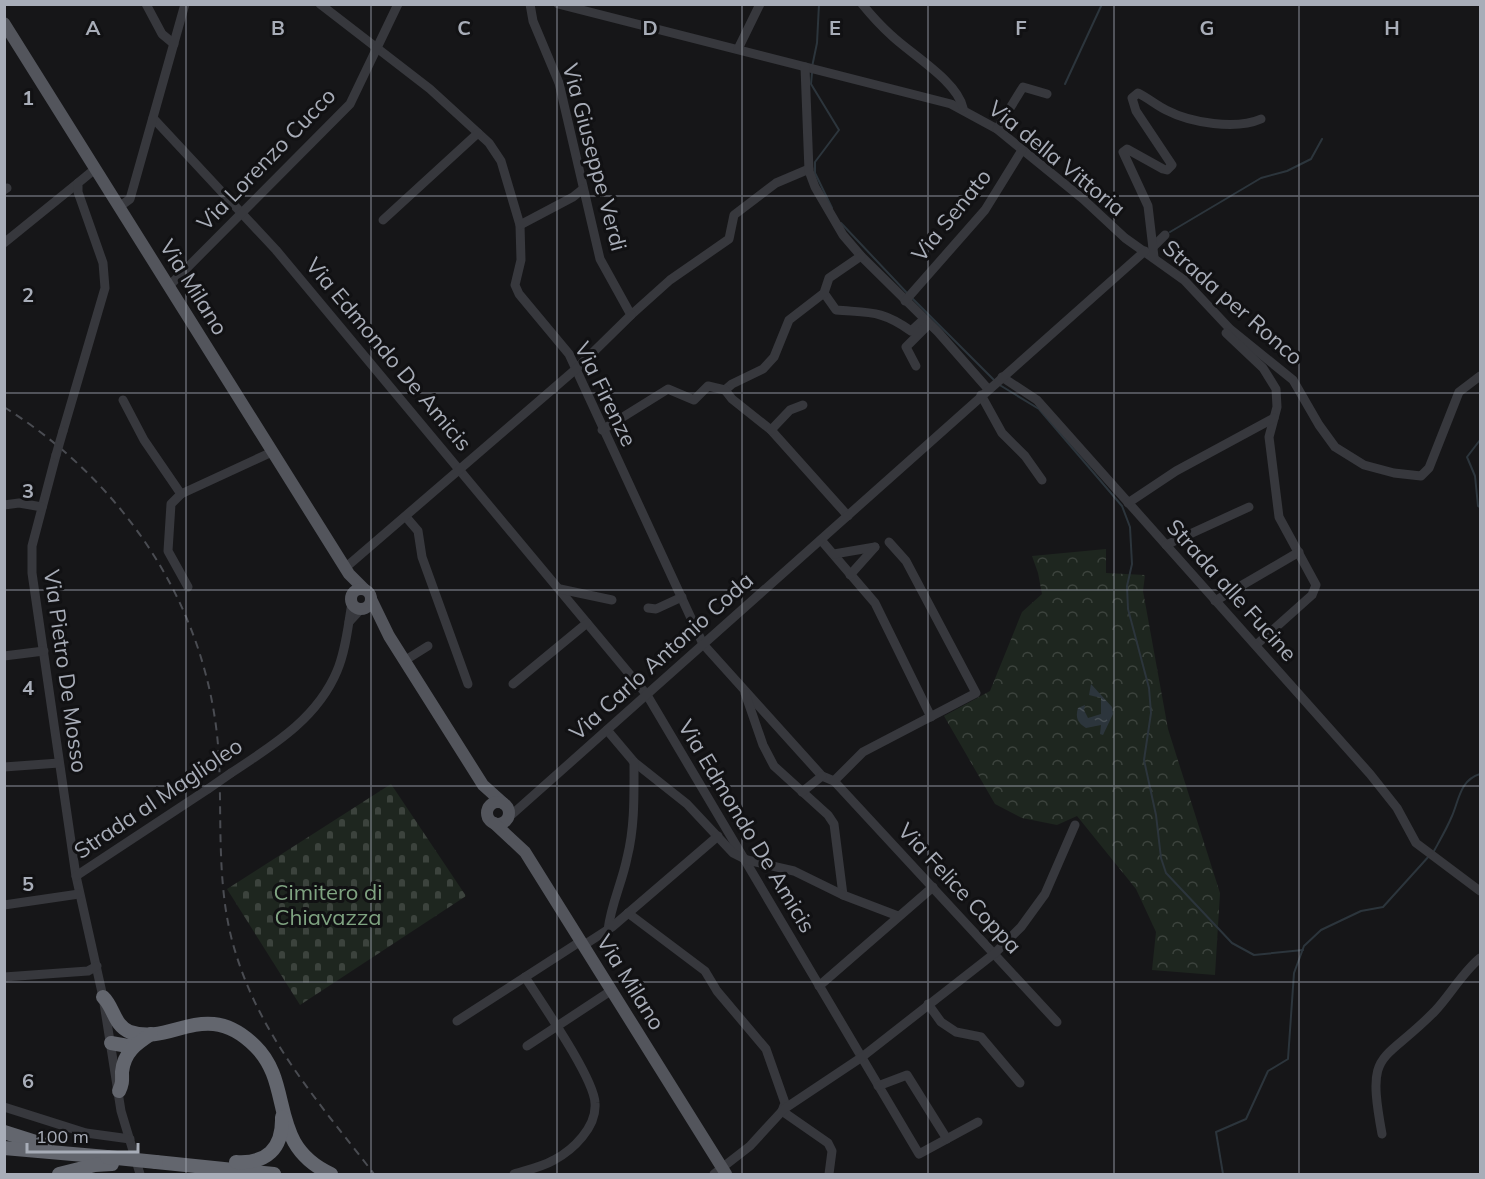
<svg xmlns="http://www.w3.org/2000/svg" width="1485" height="1179" font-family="Mulish,sans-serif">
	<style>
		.forest { fill: url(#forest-crowns) }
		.cemetery { fill: url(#cemetery-stones) }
		.water { fill: url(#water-ripples) }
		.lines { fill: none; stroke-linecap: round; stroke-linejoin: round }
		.stream { stroke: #2c353c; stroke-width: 2 }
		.minor { stroke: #37383d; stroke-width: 9 }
		.major { stroke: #53555c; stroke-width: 12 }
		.highway { stroke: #63666e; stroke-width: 14 }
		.rail { stroke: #4a4c52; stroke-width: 2; stroke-dasharray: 8 6; stroke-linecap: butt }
		.minor-bridge { stroke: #37383d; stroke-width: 9 }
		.highway-bridge { stroke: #63666e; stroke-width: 14 }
		.grid { fill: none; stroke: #a8adb8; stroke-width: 1.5; stroke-opacity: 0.55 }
		.labels { text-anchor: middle; stroke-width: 6; stroke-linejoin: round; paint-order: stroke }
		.street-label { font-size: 22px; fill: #a8adb8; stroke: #111113 }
		.park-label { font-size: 22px; fill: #7fa381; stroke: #111113 }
		.grid-label { font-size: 20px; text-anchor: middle; font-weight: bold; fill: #a8adb8; stroke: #111113; stroke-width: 6; stroke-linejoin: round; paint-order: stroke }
	</style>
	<defs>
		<pattern id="forest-crowns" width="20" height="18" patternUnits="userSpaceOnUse" patternTransform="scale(1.5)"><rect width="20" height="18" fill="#1e261f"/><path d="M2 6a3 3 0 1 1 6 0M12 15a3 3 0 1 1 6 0" fill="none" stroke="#3c433d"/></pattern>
		<pattern id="cemetery-stones" width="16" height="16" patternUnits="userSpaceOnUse" patternTransform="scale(1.5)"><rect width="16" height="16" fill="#1e261f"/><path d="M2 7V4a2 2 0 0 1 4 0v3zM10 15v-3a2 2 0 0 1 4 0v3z" fill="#3c433d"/></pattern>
		<pattern id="water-ripples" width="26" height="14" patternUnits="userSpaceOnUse" patternTransform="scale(1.5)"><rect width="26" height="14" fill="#2c353c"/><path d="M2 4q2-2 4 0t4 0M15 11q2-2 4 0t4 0" fill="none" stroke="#485056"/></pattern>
	</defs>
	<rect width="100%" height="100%" fill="#161618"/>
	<path class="forest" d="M 1106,549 L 1106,573 L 1145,575 L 1143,591 L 1168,729 L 1220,893 L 1215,975 L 1152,970 L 1156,932 L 1136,889 L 1077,816 L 1057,825 L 1022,818 L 995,804 L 944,716 L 990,691 L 1022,612 L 1042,594 L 1038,573 L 1032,556 Z"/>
	<path class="cemetery" d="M 391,784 L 466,896 L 300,1005 L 227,889 Z"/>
	<path class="water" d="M 1091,684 L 1112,707 L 1113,714 L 1103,735 L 1100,734 L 1101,725 L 1086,728 C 1078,723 1075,718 1078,708 L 1085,705 L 1084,710 L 1088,718 L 1101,714 L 1101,698 L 1089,695 Z"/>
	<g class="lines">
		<g class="stream">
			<path d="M 812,67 L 817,43 L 819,4"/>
			<path d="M 812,73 L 811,84 L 839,130 L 815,162 L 815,173 L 832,208"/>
			<path d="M 1065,84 L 1102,4"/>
			<path d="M 841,223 L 907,293"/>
			<path d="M 1170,232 L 1261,178 L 1287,171 L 1311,159 L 1322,139"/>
			<path d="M 911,297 L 994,380"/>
			<path d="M 998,384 L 1039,409 L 1122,506 L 1130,527 L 1132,564 L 1127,586 L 1128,609 L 1149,688 L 1151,713 L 1144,760 L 1156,815 L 1161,858 L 1166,873 L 1232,943 L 1254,955 L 1303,950"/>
			<path d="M 1480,440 L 1467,457 L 1475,476 L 1478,506 L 1480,507"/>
			<path d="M 1434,851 C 1440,840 1447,828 1452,816 C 1459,800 1460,780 1480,774"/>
			<path d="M 1223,1174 L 1216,1132 L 1246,1119 L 1268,1071 L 1288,1059 L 1294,973 L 1304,946 L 1321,930 L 1361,911 L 1383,907 L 1430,855"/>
		</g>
		<g class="minor">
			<path d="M 146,4 L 162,34 L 174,44"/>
			<path d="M 320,4 L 430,89 L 489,143 L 501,161 L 520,225 L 521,260 L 515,285 L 519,294 L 569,354 L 703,644 L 822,776 L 834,781 L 1057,1022"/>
			<path d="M 530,4 L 533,21 L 559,83 L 600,259 L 631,315 L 670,280 L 729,239 L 734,215 L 776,183 L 809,169"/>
			<path d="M 558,4 L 951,104 L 997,129 L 1083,199 L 1125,238 L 1184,280 L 1230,329 L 1293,380 L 1319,425 L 1335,447 L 1364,465 L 1394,473 L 1421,476 L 1429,468 L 1459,392 L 1480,376"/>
			<path d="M 862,4 C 871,15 881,26 891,35 C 912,55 957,81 963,108"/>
			<path d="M 738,49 L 760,4"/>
			<path d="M 805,67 L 809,171 L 815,187 L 843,235 L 861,256 L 938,332 L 988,389"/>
			<path d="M 153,118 L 276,250 L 647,695 L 919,1154 L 978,1122"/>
			<path d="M 997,129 L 1023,87 L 1047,94"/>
			<path d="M 4,190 L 7,188"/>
			<path d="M 119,207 L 130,199 L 185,4"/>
			<path d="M 383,220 L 478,133"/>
			<path d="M 520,225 L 573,197 L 583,189"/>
			<path d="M 4,243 L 78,183"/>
			<path d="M 1153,247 L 1165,235"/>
			<path d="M 1154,257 L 1148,206 L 1123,152 L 1127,149 L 1163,169 L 1167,170 L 1172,165 L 1136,111 L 1132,98 L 1138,93 C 1148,98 1156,105 1166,110 C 1191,123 1236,130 1261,119"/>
			<path d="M 168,287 L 350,104 L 398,4"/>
			<path d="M 824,293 L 836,310 C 870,313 882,310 911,331 L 924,319"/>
			<path d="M 905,301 L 985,210 L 1022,150"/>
			<path d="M 1226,333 L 1263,368 L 1276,389 L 1277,407 L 1269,437 L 1279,517 L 1316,585 L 1312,595 L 1256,645"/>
			<path d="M 916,366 L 906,347 L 929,324"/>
			<path d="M 1002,377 L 1037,400 L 1370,774 L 1397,808 L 1416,843 L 1480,891"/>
			<path d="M 725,390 L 732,384 L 763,369 L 774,357 L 789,320 L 824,293 L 829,278 L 861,256"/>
			<path d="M 725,390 L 732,399 L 771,430 L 848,516"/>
			<path d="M 981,395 L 1002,433 L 1025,456 L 1042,480"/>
			<path d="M 123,400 L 144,440 L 181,494 L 272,452"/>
			<path d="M 602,430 L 668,389 L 694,400 L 708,386 L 725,390"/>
			<path d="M 771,430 L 790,410 L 803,405"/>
			<path d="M 63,431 L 105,288 L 103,263 L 78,192 L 78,183 L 95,169"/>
			<path d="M 56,455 L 32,546 L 32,573 L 76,876 L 103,997 L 121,1111 L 140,1174"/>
			<path d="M 181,494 L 171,504 L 168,551 L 188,587"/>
			<path d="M 1128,503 L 1176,471 L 1274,418"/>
			<path d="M 4,505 L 19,503 L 42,507"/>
			<path d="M 406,517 L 418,531 L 422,557 L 468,684"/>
			<path d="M 821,540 L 875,603 L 931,717"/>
			<path d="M 1166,545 L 1249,507"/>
			<path d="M 834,554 L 875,547"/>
			<path d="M 345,568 L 576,369 L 631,315"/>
			<path d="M 850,575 L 875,547"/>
			<path d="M 560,589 L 612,600"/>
			<path d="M 1215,601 L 1299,552"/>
			<path d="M 648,608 L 656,609 L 682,597"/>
			<path d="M 349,622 L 361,609"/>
			<path d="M 4,656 L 44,651"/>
			<path d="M 404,661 L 428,646"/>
			<path d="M 513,684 L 587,623"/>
			<path d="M 745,693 L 763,745 L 774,766 L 828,815 L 834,824 L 843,895"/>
			<path d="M 607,730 L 634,762 L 687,804 L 733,853 L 747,860 L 794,871 L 843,895 L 898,916"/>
			<path d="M 4,767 L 59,763"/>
			<path d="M 231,773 C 272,746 317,719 337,671 C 346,650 348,625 352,603"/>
			<path d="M 834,781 L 863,752 L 976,693 L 906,561 L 889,542"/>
			<path d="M 802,792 L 822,776"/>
			<path d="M 508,818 L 1145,251"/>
			<path d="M 76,876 L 208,789"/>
			<path d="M 4,905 L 79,894"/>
			<path d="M 628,913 L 705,971 L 717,991 L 766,1049 L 785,1103 L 782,1111 L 828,1143 L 832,1151 L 829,1174"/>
			<path d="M 608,930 C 611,904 622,883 627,858 C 635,826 634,795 634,762"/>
			<path d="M 584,945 L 612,927 L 718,836"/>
			<path d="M 4,977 L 88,971 L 97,966"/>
			<path d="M 819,986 L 933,887"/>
			<path d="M 928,1004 L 941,1022 L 956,1032 L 981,1037 L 1020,1083"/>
			<path d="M 457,1021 L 581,941"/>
			<path d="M 527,1046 L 612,990"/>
			<path d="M 878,1086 L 907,1075 L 947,1139"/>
			<path d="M 4,1107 L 86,1133 L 130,1139"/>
			<path d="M 1382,1134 C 1366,1047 1381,1066 1435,1011 C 1451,994 1462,973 1480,958"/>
			<path d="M 514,1174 C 527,1170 542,1167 554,1160 C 573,1150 597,1127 595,1103 C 594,1078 541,1002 525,977"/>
			<path d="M 714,1174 L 750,1146 L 784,1109 L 862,1057 L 995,953 L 1021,927 L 1045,894 L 1075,825"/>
		</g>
		<g class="major">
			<path d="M 4,23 L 349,574 L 364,589"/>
			<circle cx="361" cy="599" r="10"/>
			<path d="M 371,599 L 389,636 L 483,785 L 503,803"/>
			<circle cx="498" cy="813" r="11"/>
			<path d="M 494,823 L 525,852 L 726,1174"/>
		</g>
		<g class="highway">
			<path d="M 103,997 C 114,1007 114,1026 130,1032 C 172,1046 206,997 255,1046 C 295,1085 266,1144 331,1174"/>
			<path d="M 111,1043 L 128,1046 L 135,1044"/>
			<path d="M 119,1091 C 123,1083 122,1080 122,1072 C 124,1052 136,1044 151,1034"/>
			<path d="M 4,1132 L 45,1145"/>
			<path d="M 4,1148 L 107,1157"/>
			<path d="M 156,1162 L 274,1174"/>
			<path d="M 236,1162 C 266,1164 283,1149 282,1117"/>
			<path d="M 59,1174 L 95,1165 L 112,1164"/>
		</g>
		<path class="rail" d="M 4,407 C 127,484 212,613 219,760 C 222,824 216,892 236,954 C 262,1039 321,1105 374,1174"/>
		<g class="minor-bridge">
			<path d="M 56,455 L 63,431"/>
			<path d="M 208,789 L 231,773"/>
		</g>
		<path class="highway-bridge" d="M 107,1157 L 156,1162"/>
	</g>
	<path class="grid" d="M 186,4 L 186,1174M 371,4 L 371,1174M 557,4 L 557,1174M 742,4 L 742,1174M 928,4 L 928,1174M 1114,4 L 1114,1174M 1299,4 L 1299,1174M 4,196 L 1480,196M 4,393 L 1480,393M 4,590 L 1480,590M 4,786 L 1480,786M 4,982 L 1480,982"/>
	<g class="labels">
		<g class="street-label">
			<text transform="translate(595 157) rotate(75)" y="8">Via Giuseppe Verdi</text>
			<text transform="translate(1057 158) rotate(39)" y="8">Via della Vittoria</text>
			<text transform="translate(266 159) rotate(-46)" y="8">Via Lorenzo Cucco</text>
			<text transform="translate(951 215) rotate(-51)" y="8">Via Senato</text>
			<text transform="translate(194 287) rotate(58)" y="8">Via Milano</text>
			<text transform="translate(1233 302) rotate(41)" y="8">Strada per Ronco</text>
			<text transform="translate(389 354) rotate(50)" y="8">Via Edmondo De Amicis</text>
			<text transform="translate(606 394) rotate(64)" y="8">Via Firenze</text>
			<text transform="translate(1232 590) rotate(48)" y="8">Strada alle Fucine</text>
			<text transform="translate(661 656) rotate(-42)" y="8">Via Carlo Antonio Coda</text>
			<text transform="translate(66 671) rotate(82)" y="8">Via Pietro De Mosso</text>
			<text transform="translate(158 798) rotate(-34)" y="8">Strada al Maglioleo</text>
			<text transform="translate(747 826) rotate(59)" y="8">Via Edmondo De Amicis</text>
			<text transform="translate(960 888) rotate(47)" y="8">Via Felice Coppa</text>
			<text transform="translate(631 982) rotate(58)" y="8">Via Milano</text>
		</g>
		<g class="park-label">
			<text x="328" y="900">Cimitero di<tspan x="328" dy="25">Chiavazza</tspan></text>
		</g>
	</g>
	<g class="grid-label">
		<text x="93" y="35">A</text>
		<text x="278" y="35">B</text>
		<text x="464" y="35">C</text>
		<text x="650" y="35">D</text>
		<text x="835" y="35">E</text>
		<text x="1021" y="35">F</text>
		<text x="1207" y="35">G</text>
		<text x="1392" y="35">H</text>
		<text x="28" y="105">1</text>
		<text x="28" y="302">2</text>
		<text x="28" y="498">3</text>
		<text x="28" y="695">4</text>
		<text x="28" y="891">5</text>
		<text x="28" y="1088">6</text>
	</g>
	<rect width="1485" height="1179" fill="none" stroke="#a8adb8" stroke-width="12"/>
	<path d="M27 1143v9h111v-9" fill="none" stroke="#a8adb8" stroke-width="3"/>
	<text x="36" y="1143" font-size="18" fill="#a8adb8" stroke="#111113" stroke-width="4.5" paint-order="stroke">100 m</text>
</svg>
